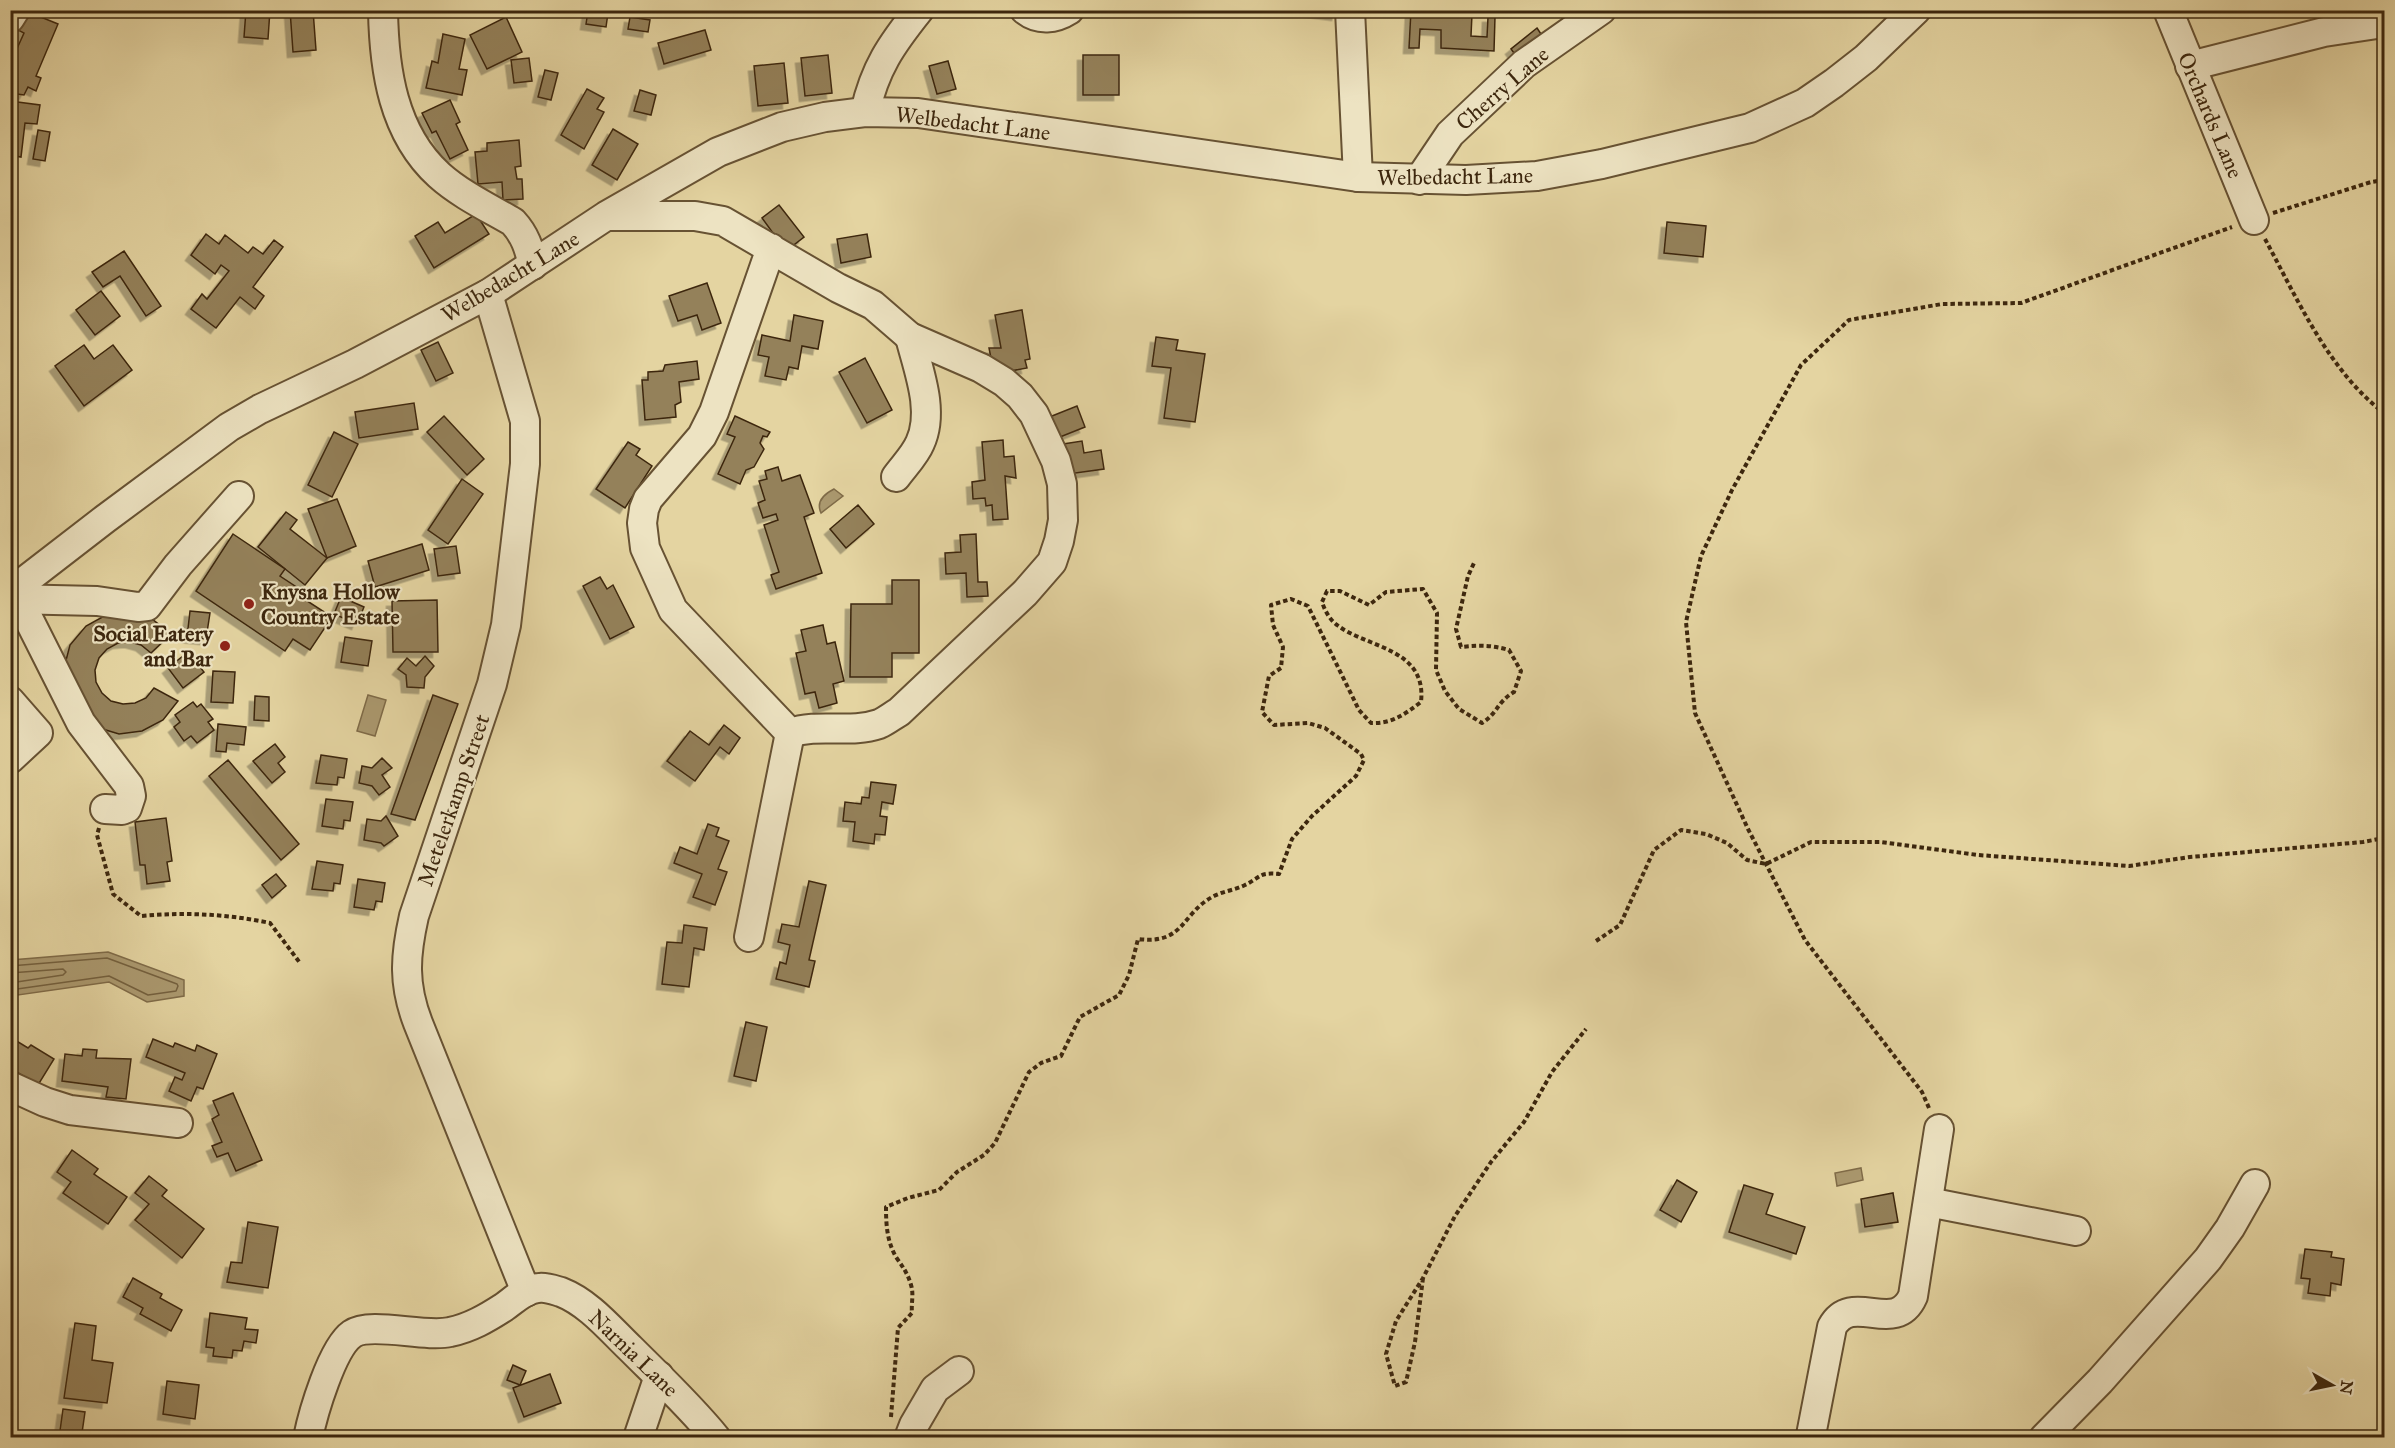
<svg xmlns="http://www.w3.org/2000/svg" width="2395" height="1448" font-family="'IM FELL Great Primer',serif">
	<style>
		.water { fill: #ab996f; stroke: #7f6b48; stroke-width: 1.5 }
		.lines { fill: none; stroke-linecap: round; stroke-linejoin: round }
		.shore { stroke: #74603e; stroke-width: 1.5 }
		.building { fill: #94815a; stroke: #3d270e; stroke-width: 1.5; filter: url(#shadow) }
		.minor-casing { stroke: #675233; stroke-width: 32 }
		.path { stroke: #3d270e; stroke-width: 4; stroke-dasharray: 4.5 3; stroke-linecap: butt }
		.minor { stroke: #ede3c2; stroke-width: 28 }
		.poi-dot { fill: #8f2418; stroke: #ede3c2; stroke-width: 2 }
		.labels { text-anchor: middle; stroke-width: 4.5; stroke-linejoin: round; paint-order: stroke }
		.street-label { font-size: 22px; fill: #3d270e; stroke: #ede3c2 }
		.poi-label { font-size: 22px; font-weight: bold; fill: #3d270e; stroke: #ede3c2; text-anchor: start }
	</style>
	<defs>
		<filter id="shadow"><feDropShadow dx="-5.5" dy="5.5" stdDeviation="0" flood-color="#0004"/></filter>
	</defs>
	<rect width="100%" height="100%" fill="#e4d4a1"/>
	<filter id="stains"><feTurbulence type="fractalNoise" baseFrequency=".00333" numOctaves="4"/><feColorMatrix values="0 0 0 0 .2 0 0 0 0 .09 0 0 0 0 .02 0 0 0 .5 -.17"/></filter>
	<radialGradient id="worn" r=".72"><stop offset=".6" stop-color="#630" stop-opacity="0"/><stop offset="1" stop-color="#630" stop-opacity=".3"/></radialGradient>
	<g class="water">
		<path d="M 834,489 L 843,496 L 821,513 C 816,502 824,494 834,489 Z"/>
		<path d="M 368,695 L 386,700 L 375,736 L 357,731 Z"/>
		<path d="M 108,952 L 184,980 L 184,996 L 147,1002 L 109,982 L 11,996 L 11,960 Z"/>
		<path d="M 1861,1168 L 1863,1180 L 1837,1186 L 1835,1173 Z"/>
	</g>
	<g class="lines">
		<g class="shore">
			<path d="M 10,966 L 107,958 L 177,984 L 178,986 L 176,991 L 148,995 L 109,976 L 10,990"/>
			<path d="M 10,973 L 63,969 L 66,972 L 63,975 L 10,983"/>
		</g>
	</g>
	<g class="building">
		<path d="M 246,10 L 270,10 L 268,39 L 244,37 Z"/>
		<path d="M 290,10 L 313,10 L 316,50 L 293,52 Z"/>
		<path d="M 1299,10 L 1338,10 L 1337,15 Z"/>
		<path d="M 1411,10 L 1472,14 L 1471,36 L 1487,37 L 1488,17 L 1495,17 L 1494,51 L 1441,48 L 1441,30 L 1420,29 L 1419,48 L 1409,48 Z"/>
		<path d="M 26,11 L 58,24 L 36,76 L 41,78 L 36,91 L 28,87 L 24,95 L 10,93 L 10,64 L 24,33 L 18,30 Z"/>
		<path d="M 588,11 L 608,13 L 606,27 L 586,24 Z"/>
		<path d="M 506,17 L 522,52 L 487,69 L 470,35 Z"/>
		<path d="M 630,17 L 650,20 L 648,32 L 628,29 Z"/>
		<path d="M 1537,28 L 1545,40 L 1519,60 L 1511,49 Z"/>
		<path d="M 705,30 L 711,50 L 664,64 L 658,43 Z"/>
		<path d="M 443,34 L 465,39 L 459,69 L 467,70 L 462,95 L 426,88 L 432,61 L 438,63 Z"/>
		<path d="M 828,55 L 832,93 L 805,96 L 801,58 Z"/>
		<rect x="1083" y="55" width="36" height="40"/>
		<path d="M 529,58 L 532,81 L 514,83 L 511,60 Z"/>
		<path d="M 948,61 L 956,89 L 937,94 L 929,66 Z"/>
		<path d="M 784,63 L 788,103 L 758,106 L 754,66 Z"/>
		<path d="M 545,70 L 558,73 L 551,100 L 538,97 Z"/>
		<path d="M 587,89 L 604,98 L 597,109 L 604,112 L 584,149 L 561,135 Z"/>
		<path d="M 640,90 L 656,95 L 651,115 L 634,111 Z"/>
		<path d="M 450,100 L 460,122 L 456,124 L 468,150 L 450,159 L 436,131 L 432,133 L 422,113 Z"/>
		<path d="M 10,101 L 40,105 L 37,124 L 25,123 L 21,157 L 10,155 Z"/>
		<path d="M 613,129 L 638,144 L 617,180 L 592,165 Z"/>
		<path d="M 38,130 L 50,132 L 45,161 L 33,159 Z"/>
		<path d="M 519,140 L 521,166 L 515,167 L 517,179 L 522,179 L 523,199 L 503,200 L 502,182 L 478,184 L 475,152 L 487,151 L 487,143 Z"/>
		<path d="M 779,205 L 804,237 L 786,251 L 762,218 Z"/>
		<path d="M 476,214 L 489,234 L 434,268 L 415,236 L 438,222 L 445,233 Z"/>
		<path d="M 1667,222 L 1706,226 L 1703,257 L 1664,253 Z"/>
		<path d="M 206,234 L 219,244 L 225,235 L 248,253 L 253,247 L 263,254 L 274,240 L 283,247 L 253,287 L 264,296 L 255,309 L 240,297 L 216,328 L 191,309 L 202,294 L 207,299 L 229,271 L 221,265 L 215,274 L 191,255 Z"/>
		<path d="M 867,234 L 871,257 L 841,263 L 837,239 Z"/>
		<path d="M 124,251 L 161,306 L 146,316 L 120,276 L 103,287 L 92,272 Z"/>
		<path d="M 707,283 L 721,323 L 702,330 L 697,315 L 678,321 L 669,296 Z"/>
		<path d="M 101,291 L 120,316 L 95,335 L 76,310 Z"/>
		<path d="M 1022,310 L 1030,359 L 1025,360 L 1027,368 L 994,374 L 989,348 L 1001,348 L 995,315 Z"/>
		<path d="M 794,315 L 823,321 L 818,349 L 802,346 L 798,369 L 789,367 L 786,380 L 765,376 L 769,357 L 758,355 L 762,335 L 790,341 Z"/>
		<path d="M 1156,337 L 1178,340 L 1176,350 L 1205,354 L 1195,422 L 1164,418 L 1171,368 L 1152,366 Z"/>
		<path d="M 438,342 L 453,373 L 436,381 L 421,350 Z"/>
		<path d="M 84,345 L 94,359 L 113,345 L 132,370 L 84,406 L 55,366 Z"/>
		<path d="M 865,358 L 892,410 L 867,423 L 839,372 Z"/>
		<path d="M 697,361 L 699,379 L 679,382 L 681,402 L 675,405 L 676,417 L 645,420 L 642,380 L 648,380 L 648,372 L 663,371 L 665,365 Z"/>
		<path d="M 414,403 L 418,429 L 359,438 L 355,412 Z"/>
		<path d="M 1077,406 L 1085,427 L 1050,441 L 1042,420 Z"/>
		<path d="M 444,416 L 484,459 L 467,475 L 427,432 Z"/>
		<path d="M 735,416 L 770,432 L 767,437 L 763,436 L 760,443 L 764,449 L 754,467 L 746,470 L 740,484 L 718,474 L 735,437 L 727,434 Z"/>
		<path d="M 334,432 L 358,444 L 332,497 L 308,485 Z"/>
		<path d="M 1003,440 L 1004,457 L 1014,456 L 1016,478 L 1005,476 L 1008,519 L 993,520 L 992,505 L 986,506 L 985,498 L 973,499 L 972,482 L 985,480 L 982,442 Z"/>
		<path d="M 1082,441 L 1084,453 L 1101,450 L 1104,469 L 1061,475 L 1057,445 Z"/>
		<path d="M 628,442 L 640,449 L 636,455 L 652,466 L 625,508 L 596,489 Z"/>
		<path d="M 778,467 L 782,481 L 800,475 L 814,513 L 804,517 L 822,573 L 776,589 L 771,575 L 779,572 L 764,525 L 778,520 L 776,514 L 763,518 L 758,503 L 765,500 L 759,481 L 767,479 L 765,471 Z"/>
		<path d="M 462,479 L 483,494 L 448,544 L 428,530 Z"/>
		<path d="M 337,499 L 356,546 L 327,558 L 308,509 Z"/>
		<path d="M 858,505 L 874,524 L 846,548 L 830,529 Z"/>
		<path d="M 286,512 L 297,520 L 290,529 L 327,558 L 305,585 L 258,547 Z"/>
		<path d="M 233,534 L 285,569 L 280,576 L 304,592 L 301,597 L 332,617 L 310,650 L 293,639 L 285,651 L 196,591 Z"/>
		<path d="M 976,534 L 978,582 L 987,582 L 988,596 L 967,597 L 966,573 L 946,574 L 945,553 L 961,552 L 960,535 Z"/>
		<path d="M 422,544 L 429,570 L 375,587 L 368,561 Z"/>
		<path d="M 456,546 L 460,573 L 438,576 L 434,549 Z"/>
		<path d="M 600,577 L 607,589 L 613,585 L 634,627 L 610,639 L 583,586 Z"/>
		<path d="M 892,580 L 919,580 L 919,653 L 892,653 L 892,677 L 850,677 L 851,604 L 892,604 Z"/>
		<path d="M 341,597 L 364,607 L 357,624 L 334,614 Z"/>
		<path d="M 437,600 L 438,652 L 393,652 L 392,601 Z"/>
		<path d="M 190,611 L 210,613 L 206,639 L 187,637 Z"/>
		<path d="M 130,613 L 152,619 L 171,634 L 151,653 L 141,645 L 130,642 L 118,643 L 107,649 L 99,658 L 95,670 L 96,682 L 102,693 L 111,701 L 123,704 L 135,703 L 146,698 L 154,688 L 178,701 L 163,720 L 142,731 L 119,734 L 96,727 L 64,668 L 70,645 L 86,626 L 106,615 Z"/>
		<path d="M 823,625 L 827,644 L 835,642 L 844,681 L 833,684 L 837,703 L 819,708 L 815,692 L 805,694 L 796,653 L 806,651 L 801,630 Z"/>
		<path d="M 345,637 L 372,641 L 368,666 L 341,662 Z"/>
		<path d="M 188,652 L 204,672 L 183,688 L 168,668 Z"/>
		<path d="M 425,656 L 434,666 L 425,677 L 424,688 L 407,687 L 406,675 L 398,669 L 407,658 L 416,666 Z"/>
		<path d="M 213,671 L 235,672 L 233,703 L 211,702 Z"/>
		<path d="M 433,695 L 458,704 L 415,820 L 391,814 Z"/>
		<path d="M 255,696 L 269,697 L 269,721 L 254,720 Z"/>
		<path d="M 193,702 L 197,707 L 201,704 L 213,719 L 208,722 L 214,730 L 197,743 L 191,736 L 184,741 L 174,727 L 180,722 L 175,715 Z"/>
		<path d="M 218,724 L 246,727 L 244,745 L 227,743 L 226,752 L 216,751 Z"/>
		<path d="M 724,725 L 740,738 L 729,754 L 720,747 L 695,781 L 667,761 L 690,731 L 709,745 Z"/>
		<path d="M 275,744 L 285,757 L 278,763 L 285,772 L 272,783 L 253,761 Z"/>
		<path d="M 321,755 L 347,759 L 344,778 L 338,777 L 337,785 L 316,783 Z"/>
		<path d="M 382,758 L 392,768 L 382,775 L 390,787 L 379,795 L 372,786 L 359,783 L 362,766 L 372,768 Z"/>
		<path d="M 228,760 L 299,844 L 281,860 L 209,776 Z"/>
		<path d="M 871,782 L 896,785 L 893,804 L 882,802 L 880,816 L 887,817 L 885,835 L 875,834 L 874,844 L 853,841 L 855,822 L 843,821 L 845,802 L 861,804 L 862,797 L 869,798 Z"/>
		<path d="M 326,799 L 353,802 L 350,821 L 344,820 L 343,829 L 322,826 Z"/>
		<path d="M 386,816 L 398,836 L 384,846 L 381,843 L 364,840 L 367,819 L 381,821 Z"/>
		<path d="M 166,818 L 172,861 L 167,862 L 170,881 L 147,884 L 145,865 L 140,865 L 135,822 Z"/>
		<path d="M 708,824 L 719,828 L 716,836 L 729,841 L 718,869 L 727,872 L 715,905 L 693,897 L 702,874 L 674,863 L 680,847 L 697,854 Z"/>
		<path d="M 317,861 L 343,865 L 340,884 L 334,883 L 333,891 L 312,889 Z"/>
		<path d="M 276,874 L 286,886 L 272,898 L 262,885 Z"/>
		<path d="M 358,879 L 385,883 L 382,902 L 376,901 L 374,910 L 354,907 Z"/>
		<path d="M 809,881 L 826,885 L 809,960 L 815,961 L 809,987 L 776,979 L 780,962 L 786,964 L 790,945 L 778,942 L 782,924 L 799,927 Z"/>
		<path d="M 684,925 L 707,928 L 704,950 L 694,948 L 689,987 L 662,984 L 667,942 L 682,943 Z"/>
		<path d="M 746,1022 L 767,1027 L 756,1081 L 734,1076 Z"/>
		<path d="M 10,1037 L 28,1048 L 31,1045 L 54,1059 L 38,1085 L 10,1068 Z"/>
		<path d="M 153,1039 L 173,1047 L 175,1043 L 195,1051 L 197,1045 L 217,1054 L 203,1089 L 197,1087 L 191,1101 L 169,1091 L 175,1077 L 182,1080 L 185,1073 L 146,1057 Z"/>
		<path d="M 83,1049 L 97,1050 L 96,1058 L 131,1059 L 126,1099 L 106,1097 L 108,1087 L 62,1081 L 65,1054 L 82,1056 Z"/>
		<path d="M 233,1093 L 262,1160 L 236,1171 L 228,1153 L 217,1157 L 212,1146 L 222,1142 L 212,1119 L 219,1115 L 213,1101 Z"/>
		<path d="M 72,1150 L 98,1169 L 94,1174 L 127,1197 L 108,1224 L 63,1193 L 71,1182 L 57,1172 Z"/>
		<path d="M 149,1176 L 167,1190 L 162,1196 L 204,1229 L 182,1258 L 135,1220 L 149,1204 L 135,1193 Z"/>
		<path d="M 1677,1180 L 1697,1192 L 1681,1222 L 1660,1210 Z"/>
		<path d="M 1744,1185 L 1773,1194 L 1766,1214 L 1805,1227 L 1796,1254 L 1729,1232 Z"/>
		<path d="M 1893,1193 L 1898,1222 L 1865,1227 L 1861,1199 Z"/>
		<path d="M 248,1222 L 278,1227 L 268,1288 L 227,1282 L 231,1262 L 242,1263 Z"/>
		<path d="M 2305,1249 L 2332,1252 L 2331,1257 L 2344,1259 L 2341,1285 L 2331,1283 L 2330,1296 L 2308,1293 L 2310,1279 L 2301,1278 Z"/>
		<path d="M 133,1278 L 162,1294 L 160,1298 L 182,1310 L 171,1331 L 140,1314 L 143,1308 L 123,1297 Z"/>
		<path d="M 210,1313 L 247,1318 L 245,1329 L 258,1330 L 256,1343 L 244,1341 L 242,1351 L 233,1350 L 232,1358 L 213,1356 L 214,1348 L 206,1347 Z"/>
		<path d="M 75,1323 L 96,1326 L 92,1360 L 113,1363 L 107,1403 L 64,1398 Z"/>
		<path d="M 513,1365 L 526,1371 L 520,1385 L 507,1380 Z"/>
		<path d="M 550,1374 L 561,1403 L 524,1417 L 513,1388 Z"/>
		<path d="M 167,1381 L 199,1385 L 195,1419 L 163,1414 Z"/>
		<path d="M 63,1409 L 85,1412 L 82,1433 L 94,1435 L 93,1438 L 59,1438 Z"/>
	</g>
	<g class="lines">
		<g class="minor-casing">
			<g id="minor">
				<path d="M 383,10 C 384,70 393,133 439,175 C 460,194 489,208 513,222 C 525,235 529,248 533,265"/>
				<path d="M 1025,10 C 1039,21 1055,19 1069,10"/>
				<path d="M 1350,10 L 1358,177"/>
				<path d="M 2168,10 L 2254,220"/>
				<path d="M 10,18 L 15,10"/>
				<path d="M 2190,66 L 2324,32 L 2377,24 L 2384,25"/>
				<path d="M 865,112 C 875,68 891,45 919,10"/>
				<path d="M 1419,180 L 1450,134 L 1524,64 L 1601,10"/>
				<path d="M 607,216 L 695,216 L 723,221 L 838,288 L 873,305 L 910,337 L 981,368 L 1004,382 L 1020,396 L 1034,414 L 1056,461 L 1062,484 L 1063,520 L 1059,541 L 1052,562 L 1025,593 L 899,712 C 892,716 886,721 879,724 C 850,734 819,723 790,733 L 673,610 L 645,548 L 642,523 L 644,509 L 648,499 L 702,436 L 714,412 L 771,248"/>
				<path d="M 488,294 L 525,421 L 525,464 L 506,625 L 492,684 L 414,916 C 405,956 403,984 418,1023 L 526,1292"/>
				<path d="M 896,477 C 904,466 915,455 920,443 C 935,411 918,369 910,337"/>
				<path d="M 10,595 L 26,580 L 105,519 L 229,427 L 260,409 L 355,364 L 488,294 L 606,216 L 718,152 L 782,127 L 825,117 L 865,112 L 918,113 L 1358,177 L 1466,180 L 1537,176 L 1602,164 L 1750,128 L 1805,103 L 1834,83 L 1866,58 L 1916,10"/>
				<path d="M 10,599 L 97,601 L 138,607 L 147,606 L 178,565 L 239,496"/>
				<path d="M 19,600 L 81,723 L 129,786 L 131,796 L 127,808 L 122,810 L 105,809"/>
				<path d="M 10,701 L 38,733 L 10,759"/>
				<path d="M 749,937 L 790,733"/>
				<path d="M 10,1086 L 45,1102 L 70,1110 L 178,1123"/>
				<path d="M 1928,1202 L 2076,1231"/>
				<path d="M 1811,1435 L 1832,1327 C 1852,1290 1895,1337 1913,1296 L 1939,1129"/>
				<path d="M 308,1438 C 313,1413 332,1348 352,1334 C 371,1321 424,1338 450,1332 C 470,1328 487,1318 504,1307 C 514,1300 526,1288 539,1288 C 546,1287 554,1290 561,1292 C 589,1303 610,1329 631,1349 C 660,1378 690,1406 716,1438"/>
				<path d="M 638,1438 L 659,1376"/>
				<path d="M 909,1438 L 914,1425 L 935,1389 L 959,1371"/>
				<path d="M 2044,1438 L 2100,1381 L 2208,1259 L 2230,1228 L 2255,1184"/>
			</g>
		</g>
		<g class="path">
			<path d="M 2273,213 L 2371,182 L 2384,180"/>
			<path d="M 2265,239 C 2298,300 2328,370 2384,413"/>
			<path d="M 99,828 L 97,835 L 113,894 L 141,916 C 185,912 227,914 270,923 L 300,963"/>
			<path d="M 1596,941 L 1620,925 L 1654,850 L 1681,830 L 1706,834 L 1727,843 L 1747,860 L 1766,864 L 1811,842 L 1881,842 L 1978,855 L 2129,866 L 2190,857 L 2363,842 L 2384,838"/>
			<path d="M 1929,1108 L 1922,1092 L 1805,940 L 1748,829 L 1695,713 L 1686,622 L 1701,556 L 1732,490 L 1801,365 L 1849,320 L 1942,304 L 2021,303 L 2232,227"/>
			<path d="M 1423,1278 L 1415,1342 L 1406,1382 L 1395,1386 L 1386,1354 L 1396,1321 L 1423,1278 L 1455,1216 L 1491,1162 L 1524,1122 L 1552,1072 L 1586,1029"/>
			<path d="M 891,1417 L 898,1328 L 912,1313 C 911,1304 914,1294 911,1285 C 908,1274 903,1267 896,1257 C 887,1241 886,1225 886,1207 L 908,1198 L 939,1190 L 957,1172 L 984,1155 L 995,1143 L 1029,1072 L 1041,1063 L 1061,1056 L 1080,1017 L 1119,995 L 1129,975 L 1138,939 C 1185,945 1181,913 1214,896 C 1224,891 1235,890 1245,885 C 1261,877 1259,872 1279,874 L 1292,839 L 1312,816 L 1356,776 L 1364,760 L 1361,754 L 1325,728 L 1308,723 L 1274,725 L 1262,712 L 1269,676 L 1281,668 L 1283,647 L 1273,625 L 1271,605 L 1291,599 L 1308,606 L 1359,710 L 1371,723 C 1392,724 1405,714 1421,702 C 1427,648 1367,648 1337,625 C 1330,620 1325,611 1322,602 L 1327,591 L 1340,591 L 1369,605 L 1386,592 L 1423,589 L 1437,613 L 1436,670 L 1445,691 L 1459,709 L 1482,723 C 1497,714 1497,702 1514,692 L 1521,671 L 1509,650 C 1492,645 1479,645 1461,647 L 1456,629 L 1468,576 L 1474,563"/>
		</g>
		<use href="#minor" class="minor"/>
	</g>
	<g class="poi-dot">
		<circle cx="249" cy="604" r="6"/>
		<circle cx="225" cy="646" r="6"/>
	</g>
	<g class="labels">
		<g class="street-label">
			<text transform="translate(1502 88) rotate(-41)" y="8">Cherry Lane</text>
			<text transform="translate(2211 115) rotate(67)" y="8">Orchards Lane</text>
			<text transform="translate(973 123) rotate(7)" y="8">Welbedacht Lane</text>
			<text transform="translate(1455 176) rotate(-1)" y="8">Welbedacht Lane</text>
			<text transform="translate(510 276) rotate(-31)" y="8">Welbedacht Lane</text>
			<text transform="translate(453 800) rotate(-71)" y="8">Metelerkamp Street</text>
			<text transform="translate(634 1353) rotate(44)" y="8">Narnia Lane</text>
		</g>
		<g class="poi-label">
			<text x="261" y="599">Knysna Hollow<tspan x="261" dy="25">Country Estate</tspan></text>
			<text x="213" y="641" text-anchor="end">Social Eatery<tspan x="213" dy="25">and Bar</tspan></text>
		</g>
	</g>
	<rect width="2395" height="1448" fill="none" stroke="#e4d4a1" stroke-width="36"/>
	<rect x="12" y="12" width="2371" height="1424" fill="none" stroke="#3d270e" stroke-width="3"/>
	<rect x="18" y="18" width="2359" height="1412" fill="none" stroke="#3d270e" stroke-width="1.5"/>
	<g transform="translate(2332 1385) rotate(99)" stroke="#ede3c2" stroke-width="4.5" paint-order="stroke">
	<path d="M0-4.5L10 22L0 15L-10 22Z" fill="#3d270e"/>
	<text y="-9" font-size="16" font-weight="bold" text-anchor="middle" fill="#3d270e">N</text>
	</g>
	<rect width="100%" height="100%" filter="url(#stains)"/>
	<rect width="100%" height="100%" fill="url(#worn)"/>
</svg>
